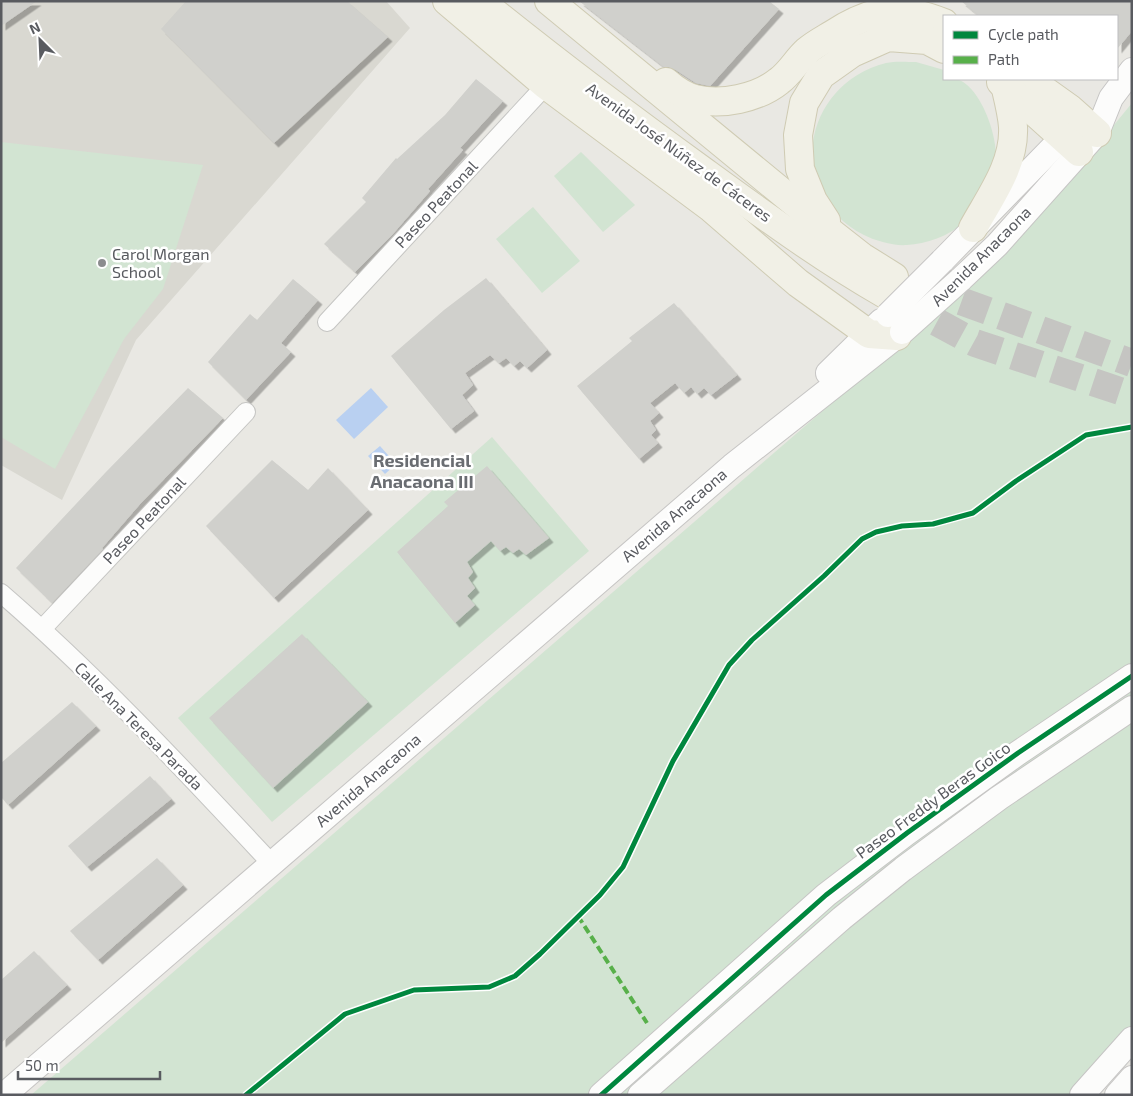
<svg xmlns="http://www.w3.org/2000/svg" width="1133" height="1096" font-family="'Exo 2',sans-serif">
	<style>
		.education { fill: #d9d8d1 }
		.green { fill: #d2e4d2 }
		.water { fill: #b9d0f1 }
		.building { fill: #d0d0cc; filter: url(#shadow) }
		.lines { fill: none; stroke-linecap: round; stroke-linejoin: round }
		.primary-tunnel { stroke: #c5c5c2; stroke-width: 28; stroke-dasharray: 28 14; stroke-linecap: butt }
		.street-casing { stroke: #c5c5c3; stroke-width: 20 }
		.secondary-casing { stroke: #c6c5c4; stroke-width: 26 }
		.primary-casing { stroke: #cfcbb3; stroke-width: 30 }
		.street { stroke: #fcfcfb; stroke-width: 18 }
		.secondary { stroke: #fcfcfb; stroke-width: 24 }
		.primary { stroke: #f1f0e6; stroke-width: 28 }
		.secondary-bridge-casing { stroke: #c6c5c4; stroke-width: 26; stroke-linecap: butt }
		.secondary-bridge { stroke: #fcfcfb; stroke-width: 24 }
		.quiet { stroke: #58b04a; stroke-width: 4; stroke-dasharray: 8 4; stroke-linecap: butt }
		.cycleway-casing { stroke: #fff; stroke-width: 8 }
		.cycleway { stroke: #00873e; stroke-width: 5 }
		.poi-dot { fill: #8b8c8e; stroke: #fff; stroke-width: 2 }
		.labels { text-anchor: middle; stroke-width: 5; stroke-linejoin: round; paint-order: stroke }
		.street-label { font-size: 16px; fill: #595b60; stroke: #fff }
		.poi-label { font-size: 16px; fill: #595b60; stroke: #fff; text-anchor: start }
		.neighbourhood-label { font-size: 18px; font-weight: bold; fill: #6a6d72; stroke: #fff }
	</style>
	<defs>
		<filter id="shadow"><feDropShadow dx="4.5" dy="4.5" stdDeviation="0" flood-color="#0004"/></filter>
	</defs>
	<rect width="100%" height="100%" fill="#e9e8e3"/>
	<path class="education" d="M 1,1 L 386,1 L 410,28 L 136,340 L 62,500 L 1,465 Z"/>
	<g class="green">
		<path d="M 916,62 L 944,70 L 944,79 C 948,79 952,78 956,79 C 982,85 1003,147 994,171 C 991,179 985,187 981,194 C 976,203 971,217 963,223 C 949,236 926,244 907,245 C 893,246 876,241 864,235 C 784,194 801,85 886,63 C 895,61 907,62 916,62 Z"/>
		<path d="M 1132,103 L 1132,1029 L 1074,1095 L 31,1095 L 973,281 L 1096,147 Z"/>
		<path d="M 1,142 L 203,165 L 163,289 L 124,339 L 55,469 L 1,437 Z"/>
		<path d="M 581,152 L 635,205 L 603,232 L 554,176 Z"/>
		<path d="M 533,207 L 580,261 L 542,293 L 496,239 Z"/>
		<path d="M 492,437 L 589,551 L 272,822 L 178,718 Z"/>
	</g>
	<g class="water">
		<path d="M 371,388 L 388,407 L 354,439 L 336,420 Z"/>
		<path d="M 380,446 L 396,464 L 385,474 L 368,456 Z"/>
	</g>
	<g class="building">
		<path d="M 1,1 L 37,1 L 1,26 Z"/>
		<path d="M 186,1 L 347,1 L 388,37 L 274,143 L 161,29 Z"/>
		<path d="M 579,1 L 769,1 L 779,9 L 710,86 L 696,83 L 676,70 L 669,67 L 664,67 Z"/>
		<path d="M 961,1 L 1132,1 L 1132,31 L 1117,49 L 1117,16 L 979,16 Z"/>
		<path d="M 476,79 L 503,101 L 460,148 L 463,150 L 428,189 L 430,191 L 392,235 L 355,272 L 324,244 L 366,202 L 362,198 L 396,158 L 397,159 L 445,115 Z"/>
		<path d="M 486,278 L 547,350 L 527,368 L 520,361 L 514,366 L 506,358 L 499,363 L 490,355 L 465,373 L 473,385 L 462,395 L 474,411 L 451,429 L 391,356 L 444,310 Z"/>
		<path d="M 293,279 L 318,300 L 281,343 L 291,352 L 246,400 L 208,362 L 250,314 L 257,320 Z"/>
		<path d="M 674,303 L 737,375 L 711,395 L 704,388 L 697,394 L 691,387 L 684,393 L 675,383 L 650,403 L 659,413 L 650,421 L 656,430 L 651,435 L 658,443 L 639,459 L 577,386 L 632,341 L 629,338 Z"/>
		<path d="M 188,388 L 223,418 L 140,504 L 102,548 L 103,549 L 52,603 L 16,568 L 105,473 Z"/>
		<path d="M 272,460 L 308,490 L 328,468 L 368,510 L 274,598 L 206,526 Z"/>
		<path d="M 487,466 L 549,538 L 526,555 L 519,549 L 513,553 L 506,547 L 500,551 L 491,541 L 467,562 L 473,572 L 468,578 L 475,588 L 467,596 L 475,605 L 455,623 L 397,552 L 448,506 L 444,502 Z"/>
		<path d="M 302,634 L 368,702 L 273,788 L 209,718 Z"/>
		<path d="M 72,702 L 96,726 L 8,805 L 1,797 L 1,763 Z"/>
		<path d="M 150,776 L 171,799 L 87,867 L 68,846 Z"/>
		<path d="M 157,858 L 183,885 L 98,960 L 70,931 Z"/>
		<path d="M 34,951 L 67,985 L 1,1043 L 1,980 Z"/>
	</g>
	<g class="lines">
		<g class="primary-tunnel">
			<path d="M 922,287 L 1132,363"/>
			<path d="M 900,302 L 975,343 L 1132,395"/>
		</g>
		<g class="street-casing">
			<g id="street">
				<path d="M 327,322 L 546,85"/>
				<path d="M 1,593 C 98,677 184,770 271,863"/>
				<path d="M 42,629 L 246,412"/>
			</g>
		</g>
		<g class="secondary-casing">
			<g id="secondary">
				<path d="M 942,261 L 1063,137 L 1075,123"/>
				<path d="M 960,280 L 997,245 L 1097,133 L 1111,98 L 1132,70"/>
				<path d="M 828,373 L 881,321"/>
				<path d="M 4,1095 L 732,466 L 902,332"/>
				<path d="M 601,1095 L 826,895 L 907,833 L 1018,753 L 1132,676"/>
				<path d="M 640,1095 L 842,918 L 903,869 L 999,798 L 1132,708"/>
				<path d="M 1082,1095 L 1132,1039"/>
				<path d="M 1117,1095 L 1132,1078"/>
			</g>
		</g>
		<g class="primary-casing">
			<g id="primary">
				<path d="M 447,1 L 546,85 L 710,207 L 798,283 L 869,334 L 897,336"/>
				<path d="M 480,1 C 553,60 627,116 703,171 C 762,214 822,258 885,294"/>
				<path d="M 549,1 L 834,235 L 862,257 L 894,277"/>
				<path d="M 1028,79 L 1070,109 L 1097,133"/>
				<path d="M 666,82 C 674,89 684,96 695,99 C 721,106 758,98 779,81 C 790,73 797,60 807,51 C 815,44 825,39 833,34 C 873,8 899,5 944,23"/>
				<path d="M 1001,82 L 1079,152"/>
				<path d="M 826,221 L 813,201 L 800,169 L 798,135 L 804,103 L 821,75 L 852,53 L 888,37 L 927,40 L 944,49"/>
				<path d="M 973,228 C 990,197 1015,164 1013,127 C 1012,113 1008,98 1005,85"/>
			</g>
		</g>
		<use href="#street" class="street"/>
		<use href="#secondary" class="secondary"/>
		<use href="#primary" class="primary"/>
		<g class="secondary-bridge-casing">
			<g id="secondary-bridge">
				<path d="M 888,315 L 942,261"/>
				<path d="M 902,332 L 960,280"/>
			</g>
		</g>
		<use href="#secondary-bridge" class="secondary-bridge"/>
		<path class="quiet" d="M 578,916 L 647,1023"/>
		<g class="cycleway-casing">
			<g id="cycleway">
				<path d="M 246,1095 L 345,1014 L 414,990 L 489,987 L 515,976 L 540,954 L 600,895 L 623,867 L 673,761 L 729,665 L 752,640 L 824,576 L 862,539 L 876,532 L 902,526 L 933,524 L 973,513 L 1016,481 L 1086,435 L 1132,427"/>
				<path d="M 601,1095 L 826,895 L 907,833 L 1018,753 L 1132,676"/>
			</g>
		</g>
		<use href="#cycleway" class="cycleway"/>
	</g>
	<circle class="poi-dot" cx="102" cy="263" r="5"/>
	<g class="labels">
		<g class="street-label">
			<text transform="translate(679 152) rotate(36)" y="6">Avenida José Núñez de Cáceres</text>
			<text transform="translate(436 204) rotate(-47)" y="6">Paseo Peatonal</text>
			<text transform="translate(981 256) rotate(-45)" y="6">Avenida Anacaona</text>
			<text transform="translate(674 515) rotate(-41)" y="6">Avenida Anacaona</text>
			<text transform="translate(144 520) rotate(-47)" y="6">Paseo Peatonal</text>
			<text transform="translate(139 726) rotate(45)" y="6">Calle Ana Teresa Parada</text>
			<text transform="translate(368 780) rotate(-41)" y="6">Avenida Anacaona</text>
			<text transform="translate(933 800) rotate(-36)" y="6">Paseo Freddy Beras Goico</text>
		</g>
		<g class="poi-label">
			<text x="112" y="260">Carol Morgan<tspan x="112" dy="18">School</tspan></text>
		</g>
		<g class="neighbourhood-label">
			<text x="422" y="467">Residencial<tspan x="422" dy="21">Anacaona III</tspan></text>
		</g>
	</g>
	<rect width="1133" height="1096" fill="none" stroke="#595b60" stroke-width="5"/>
	<rect x="943" y="15" width="175" height="65" fill="#ffffff" stroke="#bdbdbf"/>
	<rect x="953" y="31" width="25" height="8" fill="#00873e" stroke="#bdbdbf"/>
	<text x="988" y="40" font-size="15" fill="#595b60">Cycle path</text>
	<rect x="953" y="56" width="25" height="8" fill="#58b04a" stroke="#bdbdbf"/>
	<text x="988" y="65" font-size="15" fill="#595b60">Path</text>
	<g transform="translate(40 40) rotate(336)" stroke="#ffffff" stroke-width="4" paint-order="stroke">
	<path d="M0-4L9 19L0 12L-9 19Z" fill="#595b60"/>
	<text y="-8" font-size="14" font-weight="bold" text-anchor="middle" fill="#595b60">N</text>
	</g>
	<path d="M18 1071v8h142v-8" fill="none" stroke="#595b60" stroke-width="2.5"/>
	<text x="25" y="1071" font-size="15" fill="#595b60" stroke="#ffffff" stroke-width="4" paint-order="stroke">50 m</text>
</svg>
